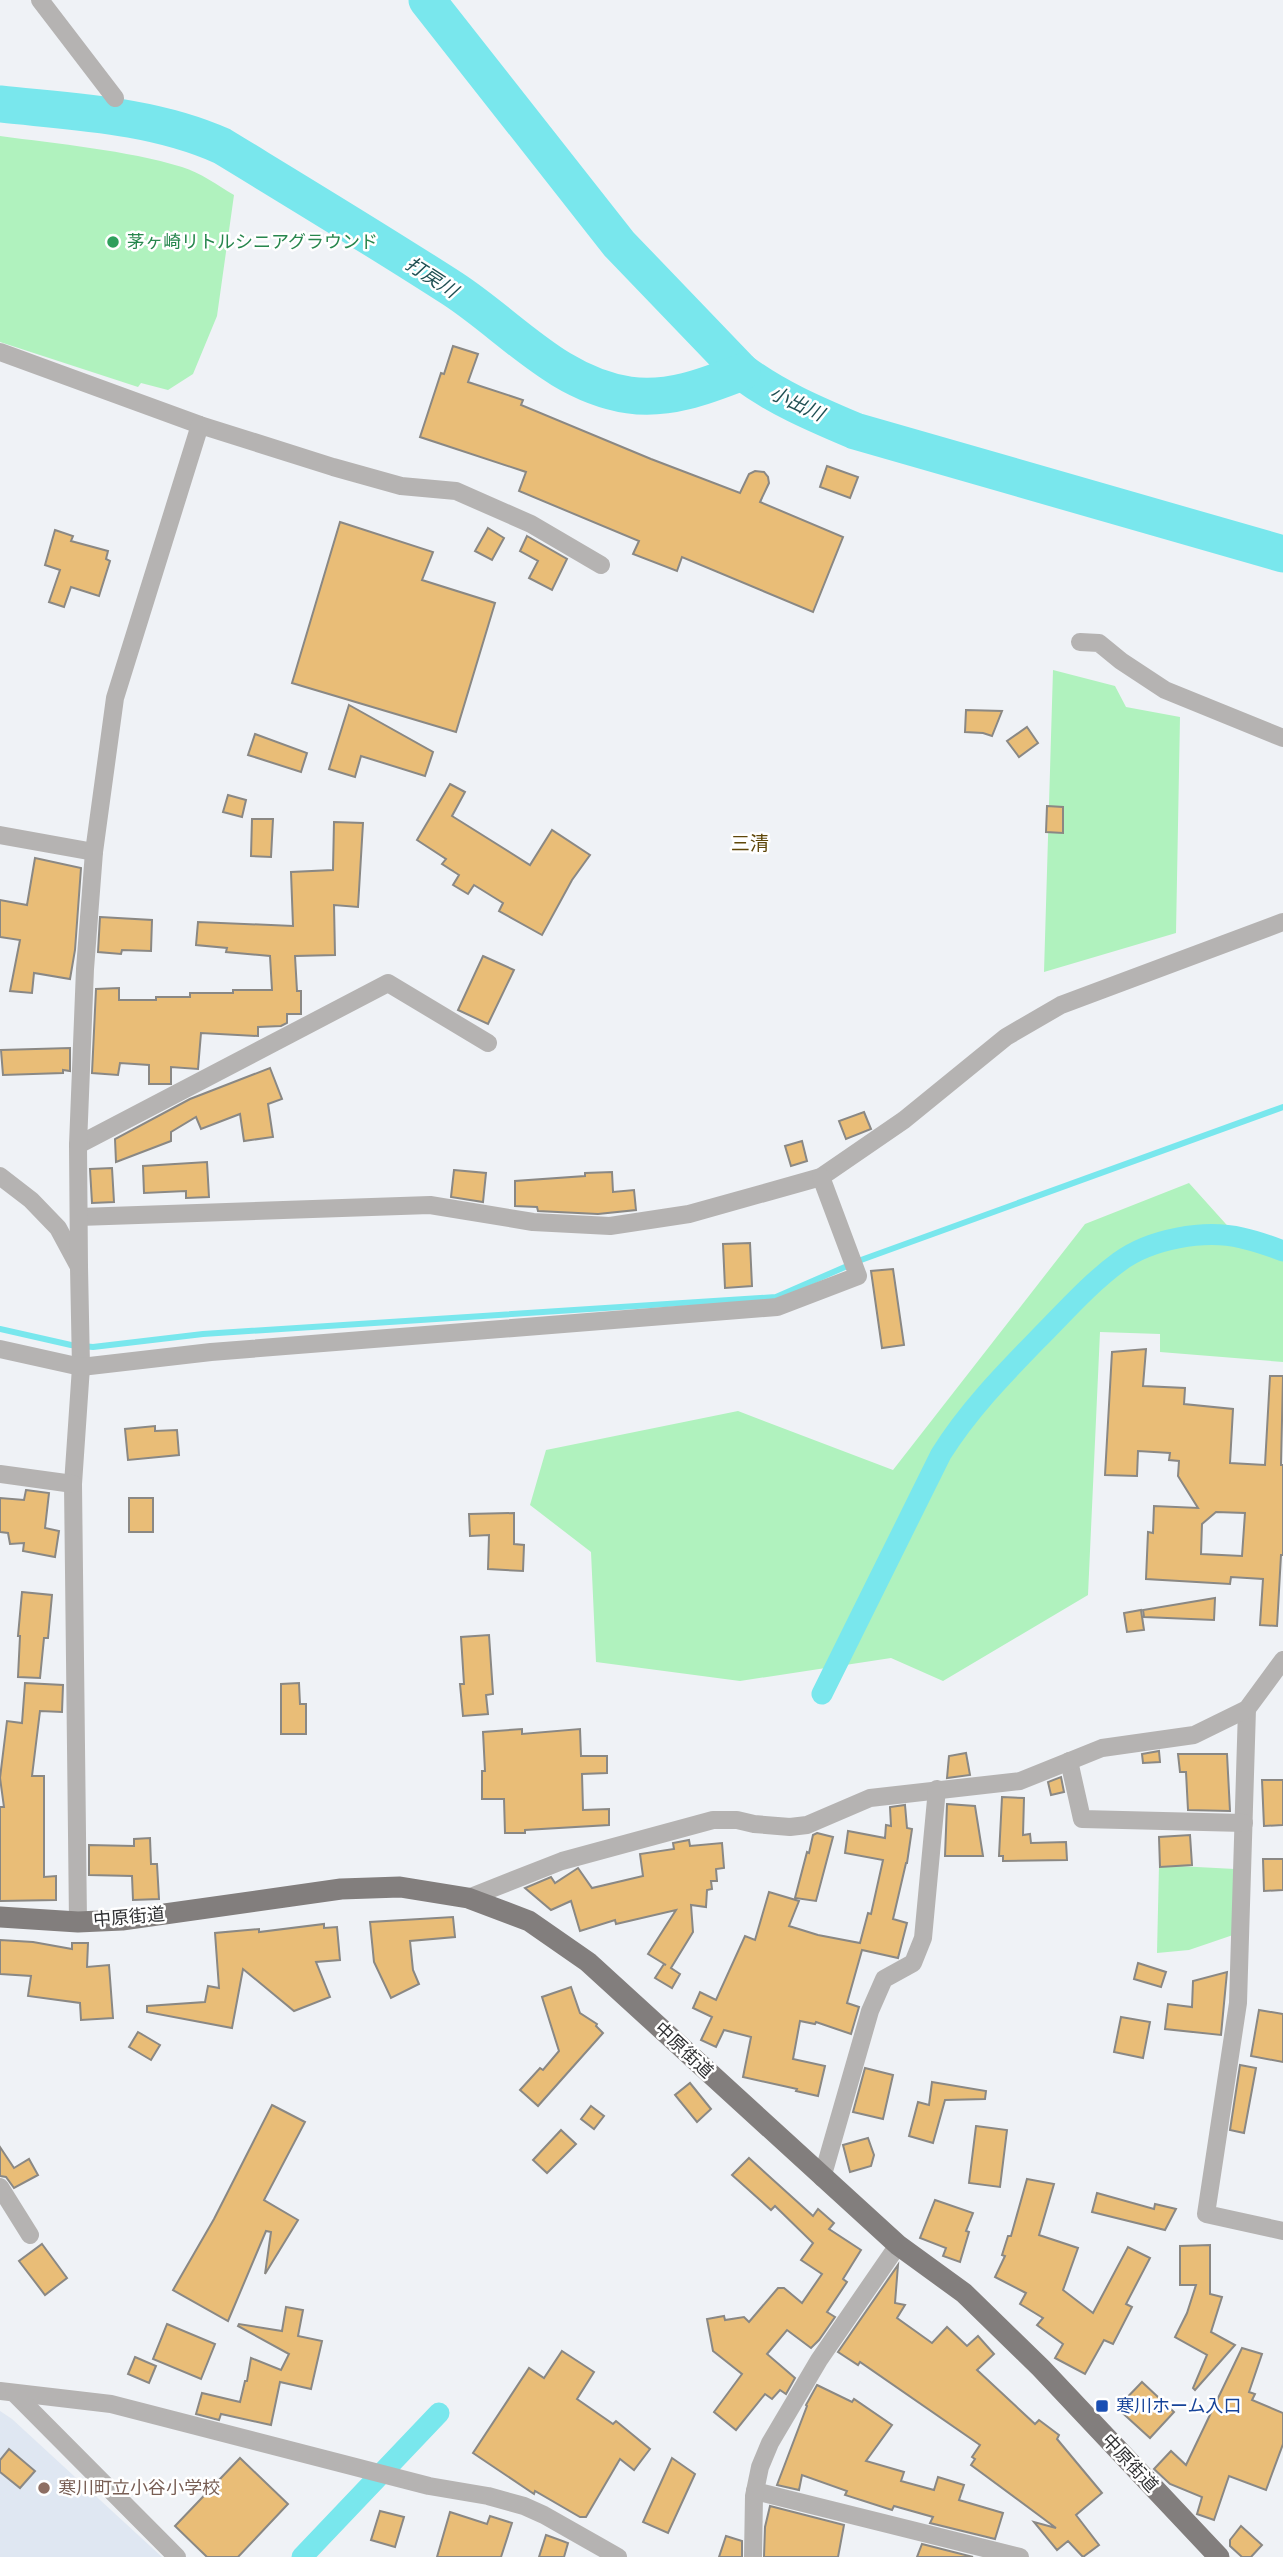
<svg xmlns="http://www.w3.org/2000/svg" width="1283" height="2557" font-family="Rubik,'Noto Sans JP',sans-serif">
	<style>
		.built { fill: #dfe7f2 }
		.green { fill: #b0f2be }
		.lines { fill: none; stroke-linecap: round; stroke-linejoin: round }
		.stream { stroke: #79e7ed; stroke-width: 6 }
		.canal { stroke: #79e7ed; stroke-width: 21 }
		.river { stroke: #79e7ed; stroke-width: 37 }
		.building { fill: #e9bd77; stroke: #8a8884; stroke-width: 2; fill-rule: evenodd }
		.street { stroke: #b5b3b2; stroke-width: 18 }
		.primary { stroke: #827e7d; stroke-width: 21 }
		.leisure-dot { fill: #2e9e5b; stroke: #fff; stroke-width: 2.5 }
		.transit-dot { fill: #1a4fb4; stroke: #fff; stroke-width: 2.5 }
		.education-dot { fill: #8d6e63; stroke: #fff; stroke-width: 2.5 }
		.labels { text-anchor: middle; stroke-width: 5; stroke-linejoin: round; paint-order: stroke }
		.leisure-label { font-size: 18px; fill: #27864d; stroke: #fff; text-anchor: start }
		.street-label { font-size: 18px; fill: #303133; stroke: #fff }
		.transit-label { font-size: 18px; fill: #164399; stroke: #fff; text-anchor: start }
		.education-label { font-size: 18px; fill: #785e54; stroke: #fff; text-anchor: start }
		.water-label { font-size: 19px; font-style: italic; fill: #1f5053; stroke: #fff }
		.neighbourhood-label { font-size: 19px; fill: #5f4709; stroke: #fff }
	</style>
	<rect width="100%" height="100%" fill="#eff2f6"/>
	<path class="built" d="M 0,2411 L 12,2419 L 162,2557 L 0,2557 Z"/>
	<g class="green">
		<path d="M 0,136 C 58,144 126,150 182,167 C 201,173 217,185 234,195 L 217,316 L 193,374 L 168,390 L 141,383 L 138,387 L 0,342 Z"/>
		<path d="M 1053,670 L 1115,686 L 1126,707 L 1180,717 L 1176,933 L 1044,972 Z"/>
		<path d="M 1189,1183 L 1243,1243 L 1283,1258 L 1283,1362 L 1160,1352 L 1160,1334 L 1100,1332 L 1088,1595 L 943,1681 L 891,1658 L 740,1681 L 596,1662 L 591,1552 L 530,1505 L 546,1450 L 738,1411 L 893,1470 L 1085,1224 Z"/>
		<path d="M 1159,1865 L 1235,1869 L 1233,1935 L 1189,1950 L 1157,1953 Z"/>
	</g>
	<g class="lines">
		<path class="stream" d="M 0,1329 L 71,1345 L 93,1347 L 203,1334 L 776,1297 L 861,1260 L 1283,1107"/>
		<g class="canal">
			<path d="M 822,1694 L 941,1454 C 968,1411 1002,1376 1037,1340 C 1063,1314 1089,1284 1119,1262 C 1150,1239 1204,1229 1242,1238 C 1256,1241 1270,1246 1283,1251"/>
			<path d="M 302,2557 L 439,2413"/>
		</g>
		<g class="river">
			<path d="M 427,0 L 619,244 L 742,372 C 777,398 815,414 855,431 L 1283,554"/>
			<path d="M 0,104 C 75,112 153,115 222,146 C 299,193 377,240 453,289 C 511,327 557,384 629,395 C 668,401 706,386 742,372"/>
		</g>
	</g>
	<g class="building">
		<path d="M 453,346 L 478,354 L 468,382 L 523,400 L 521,405 L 651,459 L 740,493 L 749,474 L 755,471 L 764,472 L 768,477 L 769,483 L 760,502 L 843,537 L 813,612 L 682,557 L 677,571 L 633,554 L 639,541 L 519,491 L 526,472 L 420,437 L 441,373 L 444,374 Z"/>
		<path d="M 827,466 L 858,477 L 850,498 L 820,487 Z"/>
		<path d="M 340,522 L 433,552 L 422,580 L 495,603 L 456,732 L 292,683 Z"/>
		<path d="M 488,528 L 504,538 L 492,560 L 475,551 Z"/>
		<path d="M 55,530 L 73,536 L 71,541 L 108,551 L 106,559 L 110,561 L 99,596 L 71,587 L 64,607 L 49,602 L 60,570 L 45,565 Z"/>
		<path d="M 527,536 L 567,559 L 552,590 L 529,578 L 538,561 L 520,551 Z"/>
		<path d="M 349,705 L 433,752 L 425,776 L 361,756 L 355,777 L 329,769 Z"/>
		<path d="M 966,710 L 1002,711 L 992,736 L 983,733 L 965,732 Z"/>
		<path d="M 1027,727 L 1038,743 L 1019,757 L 1007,741 Z"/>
		<path d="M 255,734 L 307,753 L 301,772 L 248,755 Z"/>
		<path d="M 450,784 L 465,792 L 452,816 L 530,865 L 552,830 L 590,855 L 572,880 L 542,935 L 499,911 L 503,903 L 474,885 L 468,894 L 453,885 L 459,875 L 442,864 L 446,859 L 417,840 Z"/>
		<path d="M 228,795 L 246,800 L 242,817 L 223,812 Z"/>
		<path d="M 1047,806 L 1063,807 L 1063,833 L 1046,832 Z"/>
		<path d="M 252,819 L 273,819 L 271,857 L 251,856 Z"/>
		<path d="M 334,822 L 363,823 L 358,907 L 334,905 L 335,955 L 295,956 L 297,991 L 301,991 L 301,1014 L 287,1014 L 287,1023 L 281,1026 L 258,1027 L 258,1036 L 201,1033 L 198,1069 L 171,1067 L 171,1084 L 149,1084 L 149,1065 L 120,1063 L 118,1075 L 92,1073 L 96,989 L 119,988 L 119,1000 L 156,1000 L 156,997 L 190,997 L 190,993 L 233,993 L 233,990 L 272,990 L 270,956 L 226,952 L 227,948 L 196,945 L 198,922 L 293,926 L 291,872 L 333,870 Z"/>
		<path d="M 35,858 L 81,868 L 75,950 L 70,979 L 34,973 L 32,993 L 10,991 L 20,940 L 0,937 L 0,900 L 27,905 Z"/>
		<path d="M 100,917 L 152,920 L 151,951 L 122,950 L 121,954 L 98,952 Z"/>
		<path d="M 483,956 L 514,970 L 488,1024 L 458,1010 Z"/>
		<path d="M 70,1048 L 70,1071 L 63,1070 L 63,1073 L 3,1075 L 1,1050 Z"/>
		<path d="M 270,1068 L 282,1099 L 268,1104 L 273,1137 L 244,1141 L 240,1114 L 201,1129 L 196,1117 L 171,1132 L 171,1141 L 116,1162 L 115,1139 L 190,1099 Z"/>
		<path d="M 864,1112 L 871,1129 L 846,1139 L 839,1121 Z"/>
		<path d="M 802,1141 L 807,1161 L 791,1166 L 785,1146 Z"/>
		<path d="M 207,1162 L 209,1197 L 186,1198 L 186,1191 L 144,1193 L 143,1166 Z"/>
		<path d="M 112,1168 L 114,1202 L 92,1203 L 90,1169 Z"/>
		<path d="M 454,1170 L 486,1173 L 483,1202 L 451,1197 Z"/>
		<path d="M 612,1172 L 613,1192 L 634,1190 L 636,1210 L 598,1214 L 538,1211 L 537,1207 L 515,1206 L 515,1181 L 585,1176 L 585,1173 Z"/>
		<path d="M 750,1243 L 752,1286 L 725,1288 L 723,1244 Z"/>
		<path d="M 893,1269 L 904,1345 L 882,1348 L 871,1271 Z"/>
		<path d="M 1146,1349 L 1143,1386 L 1185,1388 L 1184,1404 L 1233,1409 L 1230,1463 L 1265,1465 L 1270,1376 L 1283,1376 L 1281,1465 L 1283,1465 L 1283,1555 L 1281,1555 L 1277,1626 L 1260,1625 L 1263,1579 L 1231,1577 L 1230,1584 L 1146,1579 L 1148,1532 L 1153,1533 L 1154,1506 L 1198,1508 L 1178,1476 L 1179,1461 L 1169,1460 L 1170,1453 L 1138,1451 L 1137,1476 L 1105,1475 L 1112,1352 ZM 1216,1512 L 1245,1513 L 1242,1556 L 1201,1554 L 1202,1524 Z"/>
		<path d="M 155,1426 L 155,1431 L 177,1430 L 179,1455 L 128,1460 L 125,1429 Z"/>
		<path d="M 26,1490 L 49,1493 L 45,1528 L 59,1531 L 55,1557 L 23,1551 L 24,1543 L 10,1544 L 8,1533 L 0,1532 L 0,1498 L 24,1500 Z"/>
		<rect x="129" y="1498" width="24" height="34"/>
		<path d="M 514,1513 L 514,1544 L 524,1545 L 523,1571 L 488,1569 L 489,1535 L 470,1536 L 469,1514 Z"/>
		<path d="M 22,1592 L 52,1595 L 48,1638 L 44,1638 L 40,1678 L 18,1677 L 20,1636 L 18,1636 Z"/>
		<path d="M 1215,1598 L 1214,1620 L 1144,1617 L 1143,1610 Z"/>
		<path d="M 1141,1610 L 1144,1630 L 1127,1632 L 1124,1613 Z"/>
		<path d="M 489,1635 L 493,1694 L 486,1695 L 488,1714 L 463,1716 L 460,1684 L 464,1684 L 461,1637 Z"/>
		<path d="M 25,1683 L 63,1685 L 62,1712 L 40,1711 L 32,1776 L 44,1776 L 44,1877 L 56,1876 L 56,1900 L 0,1901 L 0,1807 L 4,1807 L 0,1778 L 7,1721 L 22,1723 Z"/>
		<path d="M 299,1683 L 300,1704 L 306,1704 L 306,1734 L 281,1734 L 281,1684 Z"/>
		<path d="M 522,1729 L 522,1734 L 580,1729 L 581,1756 L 607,1756 L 607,1773 L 582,1774 L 583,1810 L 609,1809 L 609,1825 L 525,1830 L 525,1833 L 505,1833 L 504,1799 L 482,1799 L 482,1771 L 485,1771 L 483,1732 Z"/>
		<path d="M 1159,1751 L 1160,1762 L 1143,1763 L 1142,1754 Z"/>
		<path d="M 966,1753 L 970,1775 L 947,1778 L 949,1756 Z"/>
		<path d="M 1178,1754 L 1227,1754 L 1230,1811 L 1188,1810 L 1186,1772 L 1180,1772 Z"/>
		<path d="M 1061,1777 L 1064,1792 L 1051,1795 L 1048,1782 Z"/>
		<path d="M 1262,1780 L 1283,1780 L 1283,1825 L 1264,1826 Z"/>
		<path d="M 1002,1797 L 1024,1798 L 1023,1835 L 1030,1834 L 1031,1843 L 1066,1842 L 1067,1860 L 1003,1861 L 1003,1856 L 999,1856 Z"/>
		<path d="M 947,1804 L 975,1806 L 983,1856 L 945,1856 Z"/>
		<path d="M 905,1805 L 907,1828 L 912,1829 L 907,1863 L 906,1863 L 893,1919 L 907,1923 L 898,1958 L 862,1950 L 847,2003 L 859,2007 L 851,2034 L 816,2022 L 815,2024 L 800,2021 L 793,2059 L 825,2066 L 818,2096 L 796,2091 L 797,2089 L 743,2077 L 751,2037 L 724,2030 L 716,2047 L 701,2040 L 712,2017 L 693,2008 L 700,1992 L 716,2000 L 745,1936 L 755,1940 L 769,1892 L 799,1901 L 789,1926 L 818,1935 L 860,1943 L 868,1913 L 871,1914 L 883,1860 L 845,1853 L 848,1831 L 885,1838 L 886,1825 L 891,1826 L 890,1807 Z"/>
		<path d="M 817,1833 L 833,1837 L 816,1901 L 795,1898 L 807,1852 L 809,1853 L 813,1835 Z"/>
		<path d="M 1190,1835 L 1192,1865 L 1160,1867 L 1159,1837 Z"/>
		<path d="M 150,1838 L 151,1864 L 157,1864 L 159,1899 L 133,1900 L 132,1876 L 89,1875 L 89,1845 L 134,1846 L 134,1839 Z"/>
		<path d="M 689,1840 L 690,1846 L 722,1843 L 724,1868 L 716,1869 L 717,1881 L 711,1881 L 712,1889 L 707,1890 L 706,1907 L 691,1905 L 693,1932 L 671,1968 L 680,1974 L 672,1988 L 655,1978 L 664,1964 L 666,1965 L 648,1954 L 676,1910 L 616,1924 L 615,1920 L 580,1931 L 571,1901 L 551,1910 L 525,1888 L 551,1877 L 555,1883 L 578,1868 L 592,1888 L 643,1876 L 640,1854 L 674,1849 L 673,1843 Z"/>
		<path d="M 1263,1859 L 1283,1859 L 1283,1890 L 1264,1891 Z"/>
		<path d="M 453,1917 L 455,1937 L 410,1941 L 413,1970 L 419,1984 L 391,1998 L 374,1962 L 370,1922 Z"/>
		<path d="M 324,1924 L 324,1928 L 337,1927 L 340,1960 L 316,1962 L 330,1997 L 294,2011 L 243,1969 L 232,2028 L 147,2012 L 147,2006 L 205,2002 L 208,1986 L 219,1988 L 215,1933 L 259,1929 L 259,1932 Z"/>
		<path d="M 0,1940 L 33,1942 L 72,1949 L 72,1943 L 88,1943 L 87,1967 L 109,1965 L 113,2018 L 81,2020 L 80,2003 L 28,1996 L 31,1976 L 0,1974 Z"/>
		<path d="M 1138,1963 L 1166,1972 L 1161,1987 L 1134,1979 Z"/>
		<path d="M 1227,1972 L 1221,2035 L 1165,2029 L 1168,2004 L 1192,2007 L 1193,1981 Z"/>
		<path d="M 571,1987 L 580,2013 L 597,2024 L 596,2026 L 603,2033 L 538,2106 L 520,2090 L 540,2068 L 543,2070 L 559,2051 L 542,1997 Z"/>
		<path d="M 1259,2010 L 1283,2014 L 1283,2062 L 1251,2056 Z"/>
		<path d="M 1121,2017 L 1150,2022 L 1143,2058 L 1114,2052 Z"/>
		<path d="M 138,2032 L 160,2045 L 151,2060 L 129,2047 Z"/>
		<path d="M 1240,2065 L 1256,2068 L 1244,2133 L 1230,2130 Z"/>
		<path d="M 865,2068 L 893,2075 L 883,2119 L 853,2112 Z"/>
		<path d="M 932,2082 L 986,2091 L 985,2099 L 945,2100 L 933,2143 L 909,2136 L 918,2102 L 929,2105 Z"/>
		<path d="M 690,2083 L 711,2109 L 697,2122 L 675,2095 Z"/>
		<path d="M 272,2105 L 305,2122 L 264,2200 L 298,2220 L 265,2274 L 271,2232 L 266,2231 L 228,2321 L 173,2290 L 214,2219 Z"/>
		<path d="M 591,2106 L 604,2116 L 594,2129 L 581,2119 Z"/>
		<path d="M 976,2126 L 1007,2130 L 1000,2187 L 969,2183 Z"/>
		<path d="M 561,2130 L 576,2144 L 547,2173 L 533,2160 Z"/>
		<path d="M 868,2138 L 874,2155 L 871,2166 L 850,2172 L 843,2145 Z"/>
		<path d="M 0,2147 L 14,2168 L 29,2159 L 38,2175 L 14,2188 L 6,2177 L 0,2176 Z"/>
		<path d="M 749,2158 L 813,2216 L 818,2209 L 834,2223 L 829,2229 L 861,2250 L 843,2279 L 847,2282 L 827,2312 L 835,2317 L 819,2340 L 811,2348 L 787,2330 L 767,2354 L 795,2378 L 786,2394 L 780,2390 L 772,2399 L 765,2394 L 736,2430 L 714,2412 L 742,2374 L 713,2351 L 707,2319 L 724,2316 L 725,2320 L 744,2317 L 749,2322 L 778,2288 L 784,2288 L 802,2303 L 822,2274 L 801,2260 L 813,2243 L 775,2206 L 771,2210 L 732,2175 Z"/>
		<path d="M 1027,2179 L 1054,2184 L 1039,2235 L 1078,2248 L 1063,2290 L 1093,2313 L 1128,2247 L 1150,2258 L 1126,2304 L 1132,2307 L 1113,2344 L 1104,2340 L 1085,2374 L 1055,2358 L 1063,2344 L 1037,2325 L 1043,2318 L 1020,2304 L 1026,2293 L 995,2277 L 1005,2256 L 1002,2255 L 1008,2236 L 1011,2236 Z"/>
		<path d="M 1097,2193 L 1154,2209 L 1155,2204 L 1176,2209 L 1165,2230 L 1092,2212 Z"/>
		<path d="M 935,2200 L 973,2213 L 966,2231 L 969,2232 L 960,2262 L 943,2256 L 946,2248 L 920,2238 Z"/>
		<path d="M 42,2244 L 67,2278 L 45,2295 L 19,2261 Z"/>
		<path d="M 1210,2245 L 1210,2294 L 1222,2297 L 1211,2332 L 1235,2345 L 1195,2390 L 1193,2388 L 1207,2355 L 1175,2337 L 1187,2313 L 1196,2285 L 1180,2285 L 1180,2246 Z"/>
		<path d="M 898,2265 L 895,2303 L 905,2305 L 897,2318 L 932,2343 L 947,2327 L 967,2346 L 978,2336 L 994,2354 L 977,2370 L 1035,2424 L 1039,2420 L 1059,2435 L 1057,2439 L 1102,2493 L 1076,2515 L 1099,2545 L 1083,2557 L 1068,2541 L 1057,2550 L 1034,2522 L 1056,2528 L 971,2465 L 975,2459 L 972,2457 L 980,2445 L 860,2362 L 858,2365 L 838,2352 Z"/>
		<path d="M 286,2307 L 303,2310 L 298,2336 L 322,2341 L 311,2389 L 280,2382 L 271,2425 L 221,2414 L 219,2420 L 196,2414 L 202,2393 L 240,2402 L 245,2381 L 247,2381 L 251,2358 L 281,2370 L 289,2354 L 238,2326 L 239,2324 L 282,2331 Z"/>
		<path d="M 167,2324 L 215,2344 L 201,2379 L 153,2359 Z"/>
		<path d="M 1242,2348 L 1262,2354 L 1249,2392 L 1255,2394 L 1252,2400 L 1283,2413 L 1283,2444 L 1266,2490 L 1229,2476 L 1214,2520 L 1197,2514 L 1202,2497 L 1170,2484 L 1154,2469 L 1171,2451 L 1186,2465 Z"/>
		<path d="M 562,2351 L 594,2372 L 577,2399 L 613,2424 L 616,2421 L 650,2449 L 634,2470 L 620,2459 L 586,2517 L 580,2517 L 535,2491 L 534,2494 L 473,2453 L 529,2368 L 544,2378 Z"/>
		<path d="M 135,2357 L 156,2366 L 149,2383 L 128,2374 Z"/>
		<path d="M 1142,2382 L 1174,2412 L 1150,2438 L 1117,2408 Z"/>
		<path d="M 817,2385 L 852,2402 L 854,2399 L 892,2425 L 866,2461 L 904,2472 L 901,2481 L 934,2490 L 938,2477 L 964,2485 L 959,2500 L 1003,2513 L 995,2539 L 930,2523 L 933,2517 L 894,2506 L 892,2510 L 845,2495 L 847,2491 L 802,2475 L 799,2490 L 777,2485 L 807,2406 L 806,2405 Z"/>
		<path d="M 9,2449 L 35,2471 L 20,2488 L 0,2472 L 0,2460 Z"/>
		<path d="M 240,2458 L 288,2504 L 238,2557 L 207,2557 L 175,2526 Z"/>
		<path d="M 672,2458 L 695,2474 L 668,2533 L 643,2522 Z"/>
		<path d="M 770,2506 L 844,2525 L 838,2557 L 764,2557 L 765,2527 Z"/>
		<path d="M 380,2511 L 404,2517 L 395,2547 L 371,2540 Z"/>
		<path d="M 450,2512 L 487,2524 L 490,2516 L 512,2523 L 501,2557 L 437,2557 Z"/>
		<path d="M 1241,2526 L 1262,2545 L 1251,2557 L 1242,2557 L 1230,2546 L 1230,2540 Z"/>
		<path d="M 546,2535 L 568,2543 L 564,2557 L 539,2557 Z"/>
		<path d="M 726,2536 L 742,2541 L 742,2557 L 719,2557 Z"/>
		<path d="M 922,2544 L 973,2557 L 917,2557 Z"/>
	</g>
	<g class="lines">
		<g class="street">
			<path d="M 40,0 L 115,98"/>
			<path d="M 0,352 L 200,425 L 333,467 L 401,486 L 456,491 L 531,524 L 601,565"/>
			<path d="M 1080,642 L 1099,643 L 1121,661 L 1165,690 L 1283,738"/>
			<path d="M 0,835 L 94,852"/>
			<path d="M 78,1145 L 388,983 L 488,1043"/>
			<path d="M 0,1176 L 31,1200 L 58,1228 L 79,1267 L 81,1367 L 73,1484 L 78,1922"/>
			<path d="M 79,1217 L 430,1205 L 533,1222 L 610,1226 L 689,1214 L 821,1177 L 904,1120 L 1006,1037 L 1061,1005 L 1283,922"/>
			<path d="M 79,1267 L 78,1145 L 85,969 L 94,852 L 115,698 L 200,425"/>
			<path d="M 0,1349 L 81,1367 L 211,1352 L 777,1307 L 858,1276 L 821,1177"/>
			<path d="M 0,1474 L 73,1484"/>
			<path d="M 1247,1709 L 1238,2003 L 1206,2214 L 1283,2231"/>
			<path d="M 1069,1761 L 1082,1819 L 1244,1823"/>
			<path d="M 468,1898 L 562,1861 L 713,1820 L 737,1820 L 754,1824 L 790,1827 L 807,1825 L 870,1798 L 1020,1781 L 1102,1748 L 1194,1735 L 1247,1709 L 1283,1660"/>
			<path d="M 822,2178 L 870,2011 L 884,1979 L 913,1963 L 923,1938 L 937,1789"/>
			<path d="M 0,2187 L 30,2235"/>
			<path d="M 0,2391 L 111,2404 L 429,2486 L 488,2496 L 524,2506 L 544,2515 L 618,2557"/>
			<path d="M 14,2393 L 177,2557"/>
			<path d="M 755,2491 L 1020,2557"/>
			<path d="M 753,2557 L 754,2496 L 760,2467 L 770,2443 L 819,2360 L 898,2245"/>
		</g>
		<path class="primary" d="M 0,1917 L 78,1922 L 122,1920 L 341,1889 L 400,1887 L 468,1898 L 529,1921 L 588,1962 L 898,2245 L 964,2293 L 1041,2368 L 1219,2557"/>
	</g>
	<circle class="leisure-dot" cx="113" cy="242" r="7"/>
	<rect class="transit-dot" x="1095" y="2399" width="14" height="14" rx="3.5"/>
	<circle class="education-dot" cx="44" cy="2488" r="7"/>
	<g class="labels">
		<g class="leisure-label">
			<text x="127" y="248">茅ヶ崎リトルシニアグラウンド</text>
		</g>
		<g class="street-label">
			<text transform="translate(129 1917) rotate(-5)" y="6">中原街道</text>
			<text transform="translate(684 2050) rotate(43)" y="6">中原街道</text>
			<text transform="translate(1130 2463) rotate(47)" y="6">中原街道</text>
		</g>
		<g class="transit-label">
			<text x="1116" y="2412">寒川ホーム入口</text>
		</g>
		<g class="education-label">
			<text x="58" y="2494">寒川町立小谷小学校</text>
		</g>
		<g class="water-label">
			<text transform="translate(432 277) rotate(33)" y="7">打戻川</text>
			<text transform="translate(797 403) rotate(25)" y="7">小出川</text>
		</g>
		<g class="neighbourhood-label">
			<text x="750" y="850">三清</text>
		</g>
	</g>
</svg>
